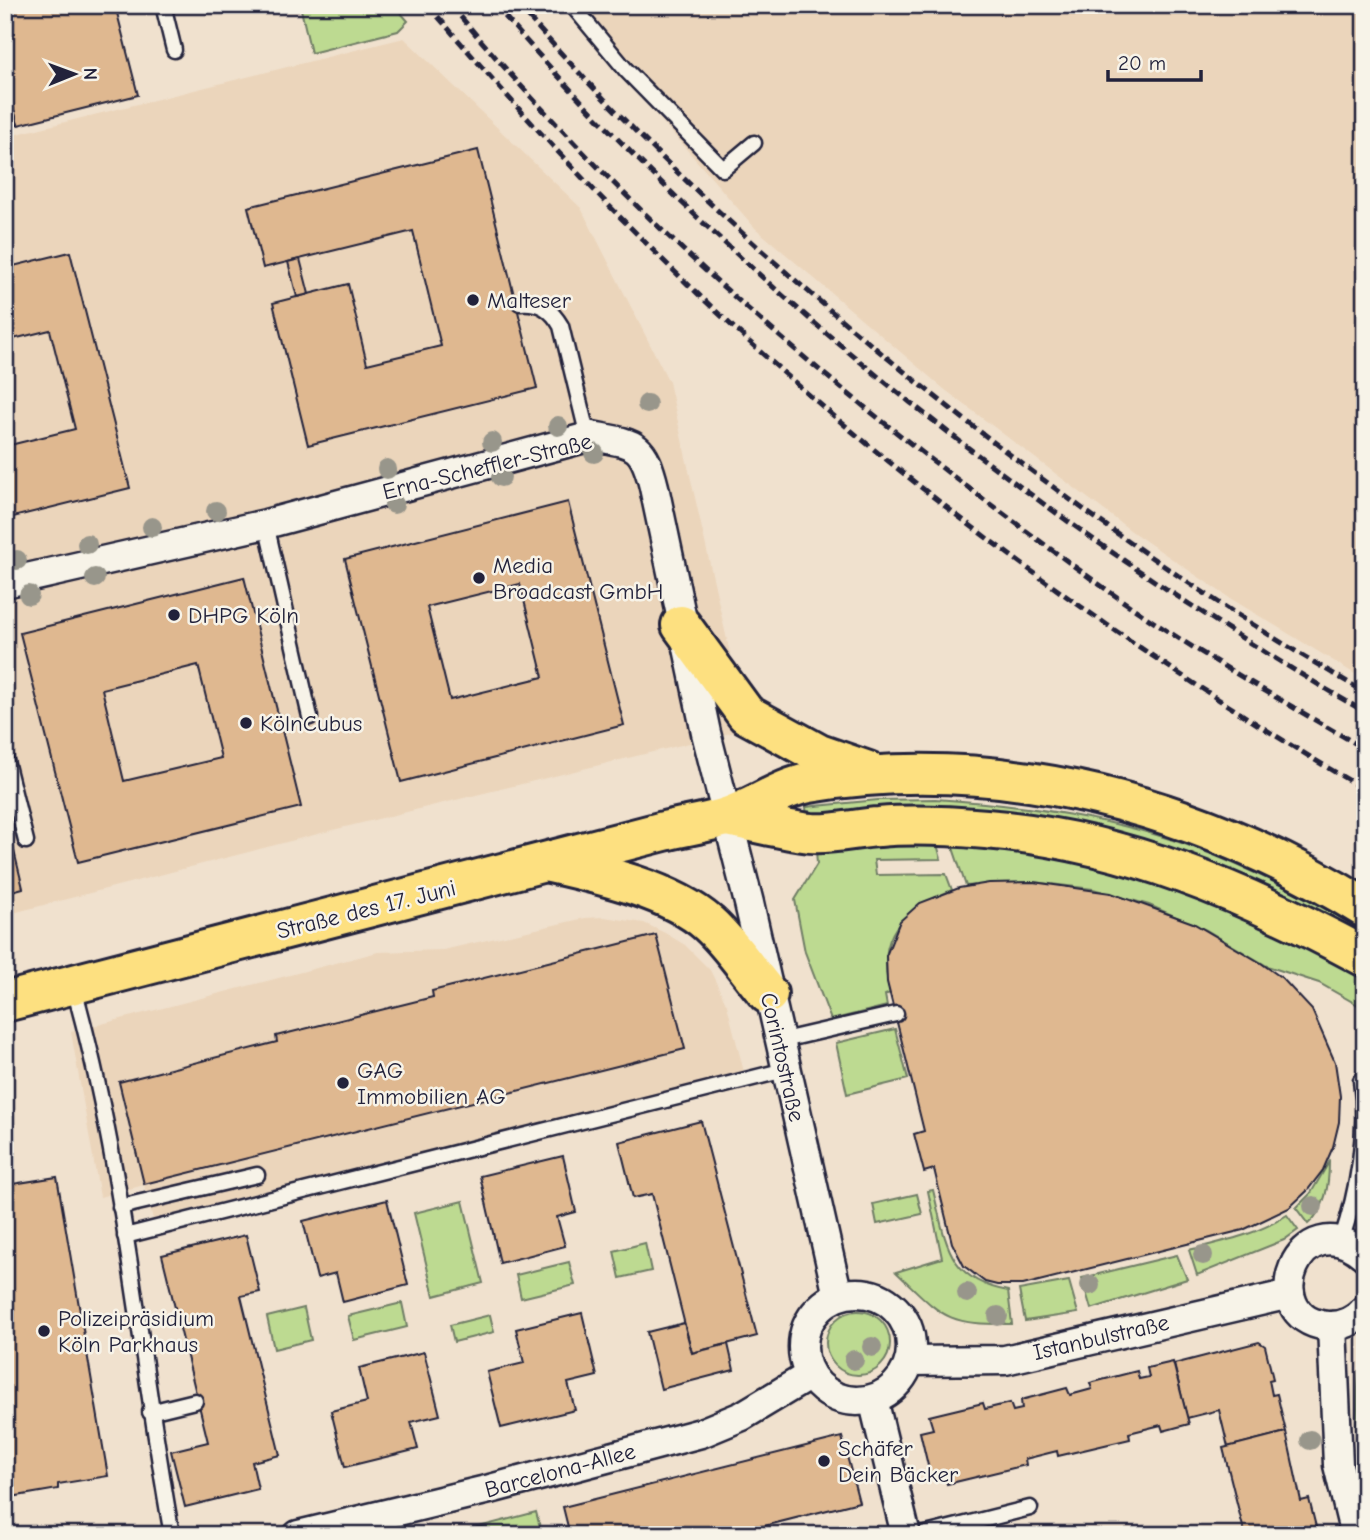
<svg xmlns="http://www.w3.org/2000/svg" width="1370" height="1540" font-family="'Comic Neue',sans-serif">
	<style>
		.built { fill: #ebd5bb }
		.green { fill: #bdda91; stroke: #707e66; stroke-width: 2 }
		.building { fill: #dfb890; stroke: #22223b; stroke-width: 2; fill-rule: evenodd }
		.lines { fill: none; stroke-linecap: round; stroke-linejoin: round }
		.service-casing { stroke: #22223b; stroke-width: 19 }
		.minor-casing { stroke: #22223b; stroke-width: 33 }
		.primary-casing { stroke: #22223b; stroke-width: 44 }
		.service { stroke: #f7f3e8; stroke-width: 14 }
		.minor { stroke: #f7f3e8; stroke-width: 28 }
		.primary { stroke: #fde080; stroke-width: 38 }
		.rail { stroke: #22223b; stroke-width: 5; stroke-dasharray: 10 5; stroke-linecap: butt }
		.tree { fill: #98968b }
		.poi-dot { fill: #22223b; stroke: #f7f3e8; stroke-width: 2.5 }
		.labels { text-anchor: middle; stroke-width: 5; stroke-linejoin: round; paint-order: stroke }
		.poi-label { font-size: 23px; fill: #22223b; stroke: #f7f3e8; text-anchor: start }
		.street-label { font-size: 23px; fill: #22223b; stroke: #f7f3e8 }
	</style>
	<rect width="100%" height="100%" fill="#f0e1ce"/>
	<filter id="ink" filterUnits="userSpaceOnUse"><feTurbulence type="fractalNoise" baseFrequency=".0143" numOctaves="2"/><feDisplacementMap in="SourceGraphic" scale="14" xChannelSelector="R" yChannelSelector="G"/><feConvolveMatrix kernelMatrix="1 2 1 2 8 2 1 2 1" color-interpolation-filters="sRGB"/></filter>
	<g filter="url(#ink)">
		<g class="built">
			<path d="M 561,5 L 1365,5 L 1365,680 L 1228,597 L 1134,533 L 944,389 L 755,228 Z"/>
			<path d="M 404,38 L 581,208 L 669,382 L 747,729 L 337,829 L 5,915 L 5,137 Z"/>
			<path d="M 604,917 L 644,923 L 665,933 L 685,945 L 710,970 L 727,1005 L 744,1072 L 153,1219 L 144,1185 L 100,1197 L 71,1032 L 378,952 L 443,950 L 585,918 Z"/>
		</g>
		<g class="green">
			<path d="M 300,5 L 394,5 L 408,21 L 398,31 L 311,53 Z"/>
			<path d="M 935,799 C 1025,805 1117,818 1201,850 C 1258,872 1312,900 1365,929 L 1365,941 L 1199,861 L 807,817 L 806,807 L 878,800 Z"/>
			<path d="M 937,844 L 941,859 L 874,860 L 876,875 L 946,874 L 952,890 C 901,911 875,935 890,993 L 885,995 L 887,1006 L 831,1020 L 805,952 L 795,900 L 817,864 L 816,850 Z"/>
			<path d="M 952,845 C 1103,855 1231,907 1365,975 L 1365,1009 L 1319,983 L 1267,966 L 1206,930 L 1149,905 L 1093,889 L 1033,882 L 966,886 Z"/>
			<path d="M 895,1029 L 908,1079 L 847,1094 L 836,1043 Z"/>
			<path d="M 1329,1162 C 1329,1184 1326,1209 1308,1224 L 1296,1208 L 1311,1193 Z"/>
			<path d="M 933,1190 C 946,1242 947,1280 1008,1291 L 1012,1324 C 943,1325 943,1316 896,1272 L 942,1258 L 928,1191 Z"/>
			<path d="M 917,1194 L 922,1214 L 877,1224 L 873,1204 Z"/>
			<path d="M 463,1201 L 483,1283 L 434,1296 L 414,1213 Z"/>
			<path d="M 1287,1215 L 1298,1230 L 1284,1240 L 1197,1275 L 1189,1250 C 1224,1241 1257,1235 1287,1215 Z"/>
			<path d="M 645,1243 L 651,1271 L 620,1278 L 614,1251 Z"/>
			<path d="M 1177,1255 L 1187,1279 L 1091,1309 L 1082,1278 Z"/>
			<path d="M 569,1262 L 575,1285 L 521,1298 L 516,1275 Z"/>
			<path d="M 1069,1281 L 1078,1313 L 1025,1321 L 1019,1290 Z"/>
			<path d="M 402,1303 L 407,1327 L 354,1340 L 348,1316 Z"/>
			<path d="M 304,1308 L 311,1340 L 274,1349 L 267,1317 Z"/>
			<circle cx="858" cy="1343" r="32"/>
			<path d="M 490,1315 L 494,1332 L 454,1342 L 450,1325 Z"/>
			<path d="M 1359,1371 L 1365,1371 L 1365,1513 C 1353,1466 1356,1418 1359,1371 Z"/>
			<path d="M 536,1512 L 542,1535 L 448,1535 Z"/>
		</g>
		<g class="building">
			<path d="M 5,5 L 115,5 L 138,95 L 18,125 L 5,75 Z"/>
			<path d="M 5,75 L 18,125 L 5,128 Z"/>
			<path d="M 478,150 L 537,388 L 308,445 L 273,303 L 348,284 L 367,364 L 441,346 L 413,231 L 263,268 L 248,207 Z"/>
			<path d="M 70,252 L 130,488 L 5,519 L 5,441 L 6,446 L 75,429 L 50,330 L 5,341 L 5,268 Z"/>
			<path d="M 300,259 L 309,294 L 297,297 L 288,262 Z"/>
			<path d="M 568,502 L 624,725 L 401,782 L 345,559 ZM 520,584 L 543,677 L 450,700 L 427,607 Z"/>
			<path d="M 244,577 L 301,807 L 78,862 L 20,633 ZM 198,665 L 221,758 L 124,781 L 102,689 Z"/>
			<path d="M 7,822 L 23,888 L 5,893 L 5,823 Z"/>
			<path d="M 1033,882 L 1111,893 L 1193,923 L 1261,963 L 1282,978 L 1312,1010 L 1335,1062 L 1340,1096 L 1339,1122 L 1333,1147 L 1323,1170 L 1307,1191 L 1289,1208 L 1243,1230 L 1023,1285 L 997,1285 L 985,1282 L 964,1266 L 952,1243 L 934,1169 L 924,1172 L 914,1134 L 924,1131 L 887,982 L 886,956 L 900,921 L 920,903 L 959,888 L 989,883 Z"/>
			<path d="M 656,935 L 685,1049 L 144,1184 L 119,1082 L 277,1042 L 276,1036 L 433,997 L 432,991 Z"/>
			<path d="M 701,1121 L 757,1336 L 692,1353 L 652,1194 L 633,1198 L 619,1142 Z"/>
			<path d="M 563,1156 L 576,1212 L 557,1217 L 565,1246 L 500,1263 L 480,1176 Z"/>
			<path d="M 57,1177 L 108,1476 L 58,1484 L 58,1489 L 11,1497 L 10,1493 L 5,1494 L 5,1181 L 6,1185 Z"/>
			<path d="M 387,1200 L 408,1285 L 343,1302 L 336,1273 L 317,1278 L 303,1221 Z"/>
			<path d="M 246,1235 L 260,1292 L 241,1296 L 280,1455 L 252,1462 L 258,1489 L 185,1507 L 171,1451 L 208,1442 L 162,1255 Z"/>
			<path d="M 582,1313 L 597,1376 L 568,1383 L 575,1410 L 501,1428 L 487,1372 L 524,1363 L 516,1329 Z"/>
			<path d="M 684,1323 L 692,1353 L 728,1344 L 734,1370 L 661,1389 L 647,1332 Z"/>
			<path d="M 1259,1342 L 1265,1346 L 1273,1379 L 1269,1380 L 1272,1395 L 1277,1394 L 1286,1432 L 1228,1447 L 1219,1410 L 1187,1418 L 1174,1364 Z"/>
			<path d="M 424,1352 L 440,1415 L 411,1422 L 418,1449 L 345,1467 L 331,1411 L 367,1402 L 359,1368 Z"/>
			<path d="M 1173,1362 L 1189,1424 L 1163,1431 L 1161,1425 L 1129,1433 L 1130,1439 L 1058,1456 L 1057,1451 L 1025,1459 L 1026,1465 L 947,1484 L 943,1471 L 930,1474 L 920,1432 L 933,1429 L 929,1416 L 983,1403 L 985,1409 L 1010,1403 L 1013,1411 L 1022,1409 L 1021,1400 L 1067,1388 L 1070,1395 L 1092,1389 L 1090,1383 L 1137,1371 L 1139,1379 L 1149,1377 L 1147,1368 Z"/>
			<path d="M 1286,1432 L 1301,1501 L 1309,1499 L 1318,1535 L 1245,1535 L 1223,1448 Z"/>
			<path d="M 842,1437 L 859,1502 L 729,1535 L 570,1535 L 563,1507 Z"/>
			<path d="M 1181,1527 L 1182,1535 L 1151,1535 Z"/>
		</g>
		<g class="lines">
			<g class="service-casing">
				<g id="service">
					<path d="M 163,5 L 174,50"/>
					<path d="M 572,5 L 626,70 L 723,169 L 754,143"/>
					<path d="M 520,303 C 540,301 552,310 561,326 L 588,437"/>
					<path d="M 266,524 L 310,717"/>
					<path d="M 5,757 L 26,841"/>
					<path d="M 73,985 C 124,1164 139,1352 172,1535"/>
					<path d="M 779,1041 L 896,1014"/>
					<path d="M 120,1207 L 257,1175"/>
					<path d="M 125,1236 L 785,1070"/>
					<path d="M 1341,1241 C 1358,1191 1368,1133 1361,1080"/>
					<path d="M 150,1412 L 195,1401"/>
					<path d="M 922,1535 L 1030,1508"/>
				</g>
			</g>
			<g class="minor-casing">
				<g id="minor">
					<path d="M 5,583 L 266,524 L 592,436 C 635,444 643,442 654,487 L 706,733 L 749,903 L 838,1296"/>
					<path d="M 1365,1256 C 1299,1198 1254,1318 1327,1326 C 1341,1327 1356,1321 1365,1309"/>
					<circle cx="857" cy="1347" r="54"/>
					<path d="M 1332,1326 L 1338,1465 L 1355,1535"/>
					<path d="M 910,1361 L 1005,1360 L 1290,1294"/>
					<path d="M 873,1399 L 906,1535"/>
					<path d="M 298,1535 L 490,1489 L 701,1433 L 742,1416 L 810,1375"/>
				</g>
			</g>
			<g class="primary-casing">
				<g id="primary">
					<path d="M 681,625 L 746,714 L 819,754 L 868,771"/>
					<path d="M 727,817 C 755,822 783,830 811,833 C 832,835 858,828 879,827 C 914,824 951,826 986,829 C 1122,840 1245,892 1365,957"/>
					<path d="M 550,863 C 599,874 671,890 709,924 C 731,944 749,972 768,994"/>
					<path d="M 5,1002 L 664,831 C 685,826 707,823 726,817 C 755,808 780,788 809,783 C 1004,751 1199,806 1365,908"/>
				</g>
			</g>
			<use href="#service" class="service"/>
			<use href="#minor" class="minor"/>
			<use href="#primary" class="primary"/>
			<g class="rail">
				<path d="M 428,5 C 495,83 563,160 636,233 C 851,451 1102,634 1365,790"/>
				<path d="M 451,5 C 605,191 789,354 982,498 C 1036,538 1090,579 1146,617 C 1217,664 1291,706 1365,749"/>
				<path d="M 495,5 C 735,285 1046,528 1365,712"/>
				<path d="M 518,5 C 652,159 805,295 965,420 C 1092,519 1224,612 1365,692"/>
			</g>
		</g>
		<g class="tree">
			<circle cx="647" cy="404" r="10"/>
			<circle cx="558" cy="426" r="10"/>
			<circle cx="492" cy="442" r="10"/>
			<circle cx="594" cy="453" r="10"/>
			<circle cx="387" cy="469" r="10"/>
			<circle cx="501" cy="477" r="10"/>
			<circle cx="394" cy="504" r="10"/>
			<circle cx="216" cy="511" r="10"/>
			<circle cx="152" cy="527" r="10"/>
			<circle cx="87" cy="544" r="10"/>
			<circle cx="17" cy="560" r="10"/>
			<circle cx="95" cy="578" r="10"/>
			<circle cx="29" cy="595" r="10"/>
			<circle cx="1313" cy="1206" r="10"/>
			<circle cx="1203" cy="1255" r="10"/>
			<circle cx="1090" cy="1285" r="10"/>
			<circle cx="967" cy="1293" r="10"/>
			<circle cx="998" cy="1316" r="10"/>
			<circle cx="872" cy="1347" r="10"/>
			<circle cx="854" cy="1360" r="10"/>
			<circle cx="1310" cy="1440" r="10"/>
		</g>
	</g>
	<g class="poi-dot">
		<circle cx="473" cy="300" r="7"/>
		<circle cx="479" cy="578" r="7"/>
		<circle cx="174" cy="615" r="7"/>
		<circle cx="246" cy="723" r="7"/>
		<circle cx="343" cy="1083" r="7"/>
		<circle cx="44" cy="1331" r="7"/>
		<circle cx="824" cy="1461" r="7"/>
	</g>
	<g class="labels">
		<g class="poi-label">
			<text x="487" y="308">Malteser</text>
			<text x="493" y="573">Media<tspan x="493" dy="26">Broadcast GmbH</tspan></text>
			<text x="188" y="623">DHPG Köln</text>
			<text x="260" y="731">KölnCubus</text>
			<text x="357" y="1078">GAG<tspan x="357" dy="26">Immobilien AG</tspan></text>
			<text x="58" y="1326">Polizeipräsidium<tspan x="58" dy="26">Köln Parkhaus</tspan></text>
			<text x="838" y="1456">Schäfer<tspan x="838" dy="26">Dein Bäcker</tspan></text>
		</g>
		<g class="street-label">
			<text transform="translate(487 466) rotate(-14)" y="8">Erna-Scheffler-Straße</text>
			<text transform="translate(366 909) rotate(-14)" y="8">Straße des 17. Juni</text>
			<text transform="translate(783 1057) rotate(77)" y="8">Corintostraße</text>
			<text transform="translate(1101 1337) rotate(-13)" y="8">Istanbulstraße</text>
			<text transform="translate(560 1470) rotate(-15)" y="8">Barcelona-Allee</text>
		</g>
	</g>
	<rect width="1370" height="1540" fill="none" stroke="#f7f3e8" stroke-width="28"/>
	<rect x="14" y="14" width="1342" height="1512" fill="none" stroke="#22223b" stroke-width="2.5" filter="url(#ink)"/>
	<g transform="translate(74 74) rotate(89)" stroke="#f7f3e8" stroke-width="5" paint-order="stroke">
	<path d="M0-5L12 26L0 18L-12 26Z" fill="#22223b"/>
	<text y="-10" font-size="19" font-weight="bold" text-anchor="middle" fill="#22223b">N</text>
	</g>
	<path d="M1108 70v10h93v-10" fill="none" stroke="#22223b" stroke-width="3.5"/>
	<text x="1118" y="70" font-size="21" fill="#22223b" stroke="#f7f3e8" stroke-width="5" paint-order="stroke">20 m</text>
</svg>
